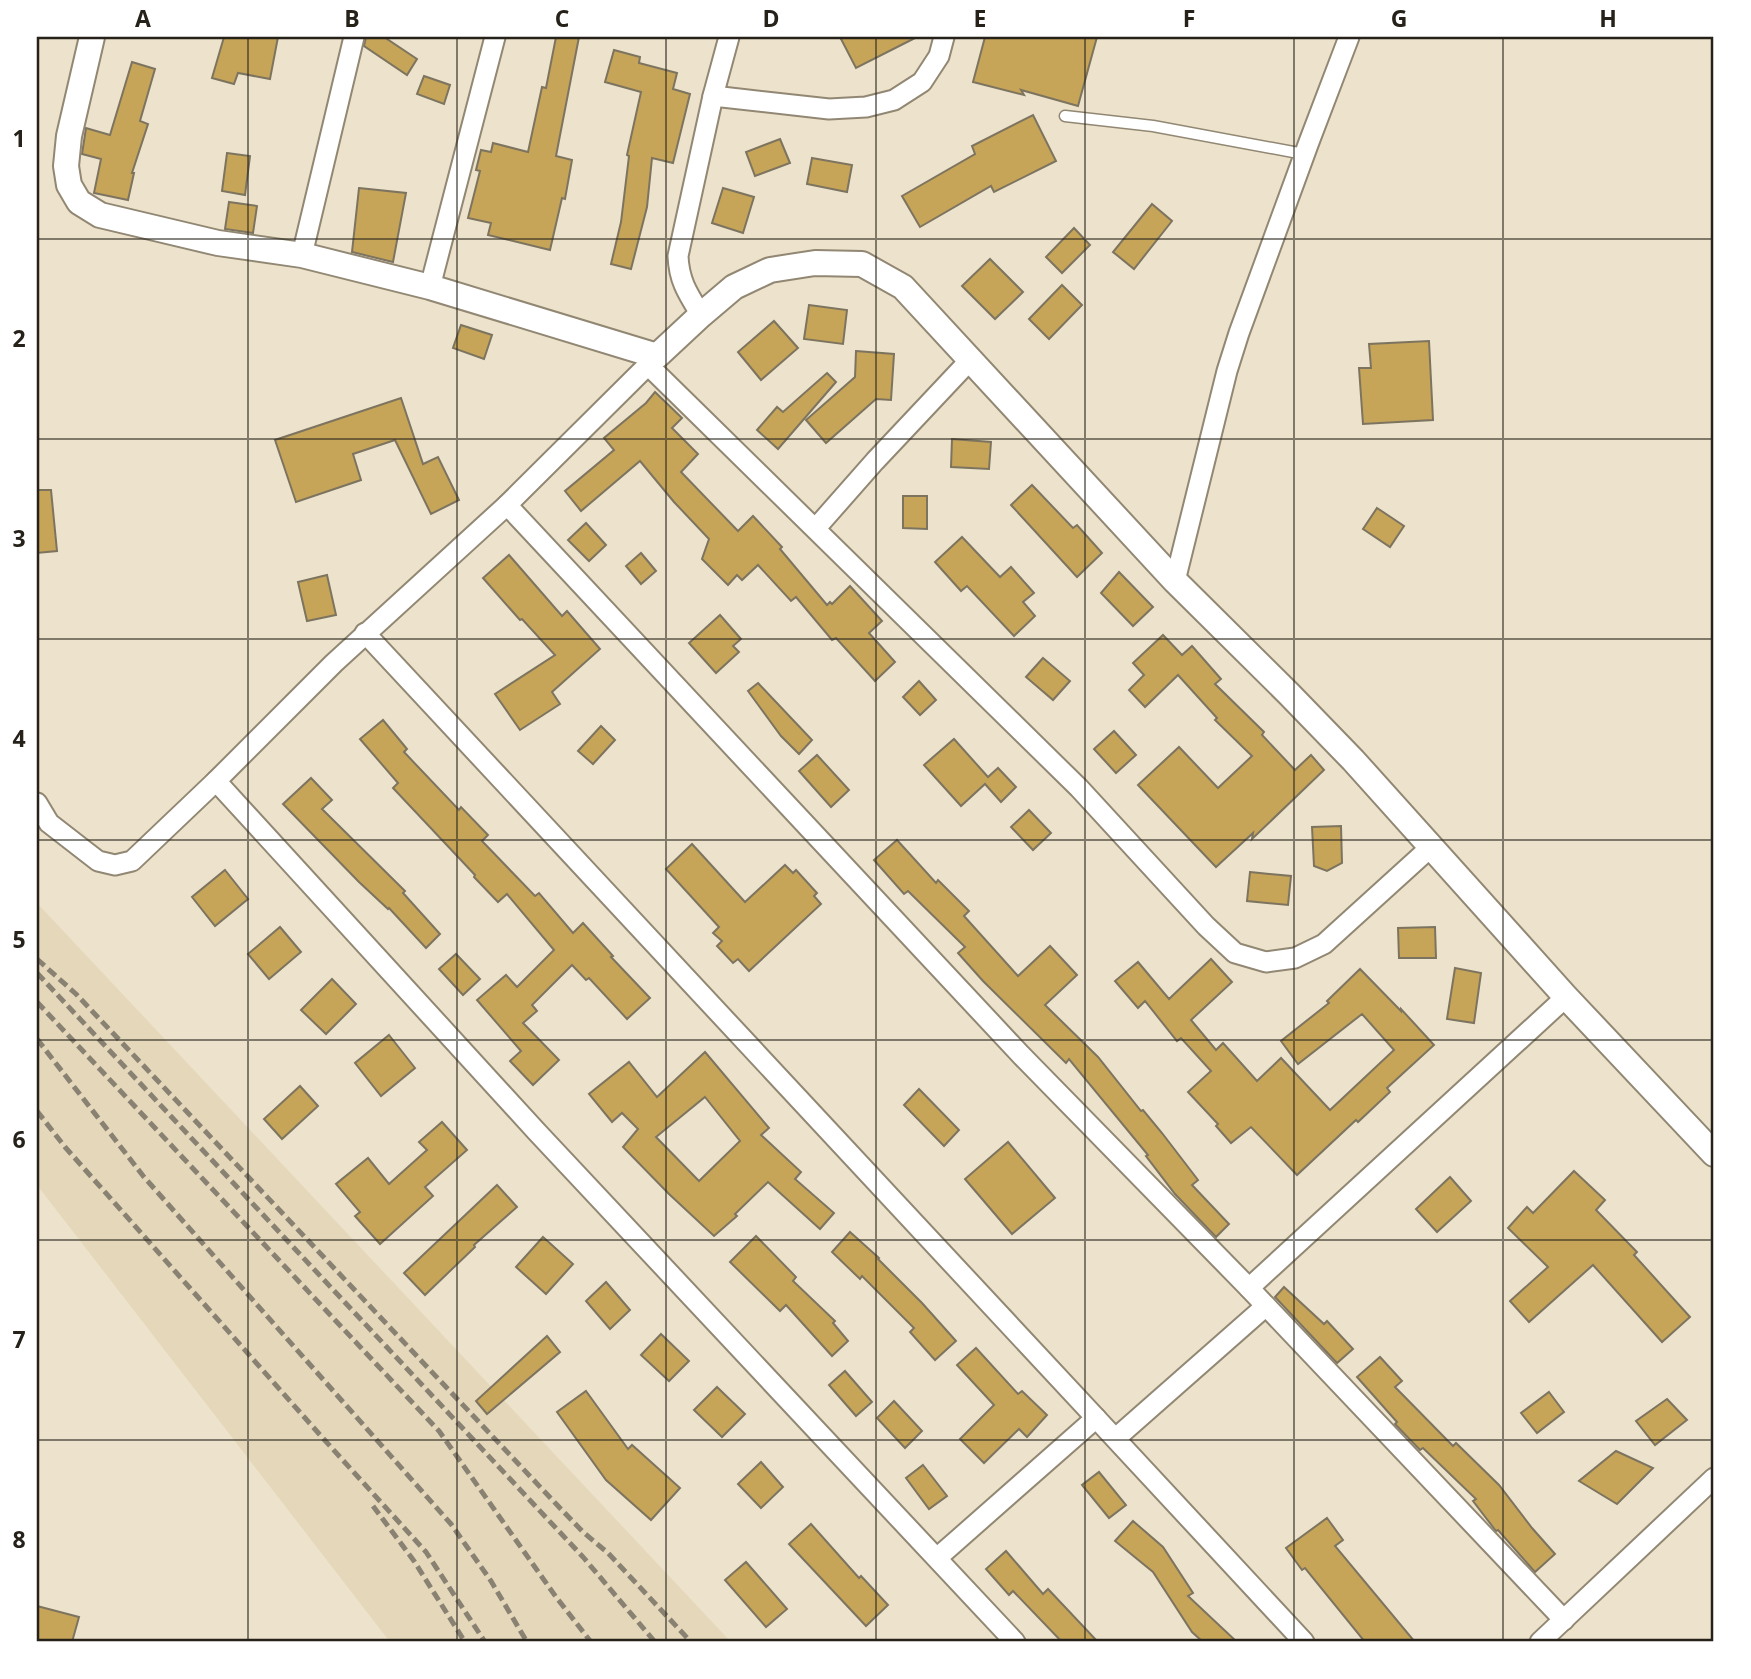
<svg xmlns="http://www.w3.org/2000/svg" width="1751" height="1679" font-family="'Open Sans',sans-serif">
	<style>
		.built { fill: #e5d7ba }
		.building { fill: #c6a458; stroke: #7d7460; stroke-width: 2; fill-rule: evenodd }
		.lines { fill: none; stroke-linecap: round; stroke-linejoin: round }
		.service-casing { stroke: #918773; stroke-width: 13 }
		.minor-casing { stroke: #918773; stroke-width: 23 }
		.tertiary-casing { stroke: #918773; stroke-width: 28 }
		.service { stroke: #fff; stroke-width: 10 }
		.minor { stroke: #fff; stroke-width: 19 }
		.tertiary { stroke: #fff; stroke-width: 24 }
		.rail { stroke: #898273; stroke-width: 5; stroke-dasharray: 10 5; stroke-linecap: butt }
		.grid { fill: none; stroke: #26221a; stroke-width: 2; stroke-opacity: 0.55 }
		.neatline { fill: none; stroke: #26221a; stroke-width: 2.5 }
		.grid-label { font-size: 23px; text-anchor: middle; font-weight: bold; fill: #26221a }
	</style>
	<rect width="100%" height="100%" fill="#ede3cc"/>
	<path class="built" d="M 37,903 L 731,1642 L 390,1642 L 37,1185 Z"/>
	<g class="building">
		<path d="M 224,37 L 278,37 L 270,79 L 238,73 L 234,84 L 212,78 Z"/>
		<path d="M 366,37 L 384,37 L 417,59 L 407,75 L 364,46 Z"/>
		<path d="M 556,37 L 579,37 L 556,156 L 572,160 L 565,199 L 562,198 L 550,250 L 488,235 L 491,223 L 468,218 L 480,171 L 476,170 L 481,150 L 491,152 L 493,143 L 528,152 L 542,87 L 546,88 Z"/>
		<path d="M 840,37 L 917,37 L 856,68 Z"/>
		<path d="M 985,37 L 1097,37 L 1078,106 L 1021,90 L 1024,95 L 973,82 Z"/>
		<path d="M 614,50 L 640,57 L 639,63 L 677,73 L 673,89 L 690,94 L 673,163 L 652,158 L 647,207 L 631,269 L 611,264 L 621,222 L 629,156 L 627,155 L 641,92 L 605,82 Z"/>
		<path d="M 132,62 L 155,69 L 140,121 L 148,124 L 132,173 L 134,173 L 128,200 L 94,193 L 101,159 L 82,154 L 86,128 L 110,135 Z"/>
		<path d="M 424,76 L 450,85 L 444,104 L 417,94 Z"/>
		<path d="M 1033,115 L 1056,161 L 994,192 L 991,186 L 920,227 L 902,196 L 975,154 L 972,146 Z"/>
		<path d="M 780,139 L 790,163 L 755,176 L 746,152 Z"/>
		<path d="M 227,153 L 250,156 L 245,195 L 222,191 Z"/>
		<path d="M 812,158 L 852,165 L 847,192 L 807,184 Z"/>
		<path d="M 359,188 L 406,193 L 393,262 L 352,252 Z"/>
		<path d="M 723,188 L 754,197 L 743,233 L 712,223 Z"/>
		<path d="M 229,202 L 257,206 L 253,233 L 225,229 Z"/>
		<path d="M 1152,204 L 1172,221 L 1134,269 L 1113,252 Z"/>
		<path d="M 1074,228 L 1090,245 L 1062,273 L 1046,257 Z"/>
		<path d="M 990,259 L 1023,292 L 995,319 L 962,286 Z"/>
		<path d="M 1062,285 L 1082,305 L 1049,339 L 1029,319 Z"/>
		<path d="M 809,305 L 847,310 L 843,344 L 804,339 Z"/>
		<path d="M 774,321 L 798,348 L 761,380 L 738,352 Z"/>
		<path d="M 461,325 L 492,335 L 484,359 L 453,348 Z"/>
		<path d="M 1429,341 L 1433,420 L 1363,424 L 1359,368 L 1371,368 L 1369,344 Z"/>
		<path d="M 856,351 L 894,354 L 891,400 L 876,399 L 826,443 L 806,420 L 855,377 Z"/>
		<path d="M 827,373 L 836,382 L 778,449 L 757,430 L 777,407 L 783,412 Z"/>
		<path d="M 655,392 L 682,418 L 672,428 L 698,454 L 681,472 L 738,531 L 753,516 L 782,547 L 780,549 L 827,605 L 830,602 L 832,604 L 850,586 L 882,621 L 869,633 L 895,662 L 875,681 L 836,638 L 832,640 L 796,597 L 791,601 L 758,565 L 742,580 L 737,575 L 728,585 L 702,559 L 709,539 L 674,502 L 640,461 L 581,511 L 565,491 L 614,450 L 604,438 L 646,403 Z"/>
		<path d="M 401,398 L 423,464 L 438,457 L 459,500 L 431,514 L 395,440 L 353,454 L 361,480 L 296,502 L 275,440 Z"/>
		<path d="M 952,439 L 991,442 L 989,469 L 951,467 Z"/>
		<path d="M 1032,485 L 1073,528 L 1077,525 L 1102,553 L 1077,577 L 1011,505 Z"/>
		<path d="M 37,490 L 51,490 L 57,551 L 37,553 Z"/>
		<path d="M 903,496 L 927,496 L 927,529 L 903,528 Z"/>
		<path d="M 1377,508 L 1404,526 L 1390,547 L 1363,529 Z"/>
		<path d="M 586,523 L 606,545 L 589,561 L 568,540 Z"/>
		<path d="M 962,537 L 1000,577 L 1011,567 L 1034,593 L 1023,602 L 1035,616 L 1014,636 L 967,586 L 961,591 L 935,562 Z"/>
		<path d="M 641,553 L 656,571 L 641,584 L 626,566 Z"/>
		<path d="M 509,555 L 562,616 L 567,611 L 600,649 L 552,692 L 560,704 L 520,730 L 495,694 L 555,655 L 522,619 L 520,620 L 483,578 Z"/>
		<path d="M 1119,572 L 1153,607 L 1133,626 L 1101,593 Z"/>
		<path d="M 327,575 L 336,615 L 307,621 L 298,582 Z"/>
		<path d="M 720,615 L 741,639 L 733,646 L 739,652 L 716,673 L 689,643 Z"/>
		<path d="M 1163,635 L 1182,655 L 1192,646 L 1221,679 L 1215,684 L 1264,732 L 1262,735 L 1295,770 L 1311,755 L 1324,770 L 1252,839 L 1253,833 L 1216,867 L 1138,785 L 1179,747 L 1218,788 L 1252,756 L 1215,720 L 1217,718 L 1178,675 L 1145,707 L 1129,690 L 1144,675 L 1133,663 Z"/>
		<path d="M 1043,658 L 1070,681 L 1053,700 L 1026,677 Z"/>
		<path d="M 919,681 L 936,700 L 920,715 L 903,697 Z"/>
		<path d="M 758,683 L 812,740 L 799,754 L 781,736 L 748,691 Z"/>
		<path d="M 383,720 L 407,749 L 404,752 L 459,810 L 461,807 L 488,835 L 482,841 L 535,896 L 539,893 L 573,933 L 583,923 L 613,956 L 611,957 L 650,998 L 627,1019 L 589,978 L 586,980 L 572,965 L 532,1005 L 537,1011 L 523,1023 L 559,1060 L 533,1085 L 510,1061 L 521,1051 L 477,1000 L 506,975 L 517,987 L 554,950 L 507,894 L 498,902 L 474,877 L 475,875 L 393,788 L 398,783 L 360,739 Z"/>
		<path d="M 601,726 L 615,740 L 593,764 L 578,751 Z"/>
		<path d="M 1114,731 L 1136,755 L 1116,773 L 1094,749 Z"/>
		<path d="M 954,739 L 988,777 L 998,768 L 1016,787 L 1001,802 L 985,784 L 961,806 L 924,765 Z"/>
		<path d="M 817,755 L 849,790 L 831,807 L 799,771 Z"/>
		<path d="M 311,778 L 332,800 L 322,809 L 405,891 L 403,893 L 440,934 L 426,948 L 389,908 L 388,909 L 359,882 L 283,804 Z"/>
		<path d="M 1029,810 L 1051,833 L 1033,850 L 1011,827 Z"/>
		<path d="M 1341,826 L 1342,863 L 1327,871 L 1314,866 L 1312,827 Z"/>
		<path d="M 897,840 L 936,883 L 938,880 L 969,911 L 964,916 L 1018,976 L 1050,946 L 1077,975 L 1045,1005 L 1098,1057 L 1141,1111 L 1143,1110 L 1162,1133 L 1198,1180 L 1192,1185 L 1229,1224 L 1216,1237 L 1175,1194 L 1146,1156 L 1148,1155 L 1069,1059 L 1066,1063 L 983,981 L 958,953 L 965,947 L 908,891 L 904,894 L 874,860 Z"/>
		<path d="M 692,844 L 745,902 L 785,865 L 793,873 L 796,870 L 817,893 L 814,896 L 821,904 L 749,971 L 738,959 L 733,963 L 717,946 L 722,941 L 713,933 L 719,927 L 666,869 Z"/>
		<path d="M 225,870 L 248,899 L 215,926 L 192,897 Z"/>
		<path d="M 1250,872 L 1291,876 L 1288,905 L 1247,901 Z"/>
		<path d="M 280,927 L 301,952 L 269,979 L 248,954 Z"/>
		<path d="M 1435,927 L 1436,958 L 1399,958 L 1398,928 Z"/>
		<path d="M 456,954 L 480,979 L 463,995 L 439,969 Z"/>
		<path d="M 1211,959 L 1232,982 L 1191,1020 L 1216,1050 L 1223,1043 L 1257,1081 L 1281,1058 L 1330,1110 L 1394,1050 L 1362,1014 L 1298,1064 L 1281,1041 L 1329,1003 L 1327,1001 L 1360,969 L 1401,1011 L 1401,1009 L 1434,1045 L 1387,1088 L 1390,1092 L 1358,1122 L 1356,1120 L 1297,1175 L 1251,1127 L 1231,1143 L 1216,1126 L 1218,1124 L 1188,1092 L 1211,1071 L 1181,1038 L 1177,1041 L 1145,1001 L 1138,1008 L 1115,981 L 1138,962 L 1169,999 Z"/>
		<path d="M 1455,968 L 1481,973 L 1474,1023 L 1447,1019 Z"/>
		<path d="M 332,979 L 356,1004 L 326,1034 L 301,1010 Z"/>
		<path d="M 389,1035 L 415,1068 L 381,1096 L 355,1063 Z"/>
		<path d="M 705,1052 L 769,1128 L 761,1135 L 801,1172 L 795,1179 L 834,1213 L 820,1229 L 768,1182 L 735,1214 L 737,1216 L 714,1236 L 669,1194 L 623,1147 L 638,1129 L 622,1113 L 612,1122 L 589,1094 L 629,1062 L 657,1097 ZM 705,1097 L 740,1141 L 699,1181 L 656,1137 Z"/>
		<path d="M 300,1086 L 318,1106 L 282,1139 L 264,1119 Z"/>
		<path d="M 919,1089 L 959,1130 L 944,1146 L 904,1105 Z"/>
		<path d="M 442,1122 L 467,1150 L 425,1187 L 433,1196 L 380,1244 L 355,1216 L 360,1212 L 336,1184 L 368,1158 L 389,1184 L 427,1150 L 419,1142 Z"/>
		<path d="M 1008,1142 L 1055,1198 L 1012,1234 L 965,1179 Z"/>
		<path d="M 1574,1171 L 1605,1200 L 1596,1210 L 1637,1252 L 1634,1255 L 1690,1317 L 1662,1342 L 1593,1265 L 1529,1322 L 1510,1301 L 1548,1267 L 1508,1228 L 1527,1207 L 1533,1213 Z"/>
		<path d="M 1450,1177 L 1471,1201 L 1437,1232 L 1416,1209 Z"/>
		<path d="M 497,1185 L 517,1207 L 474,1245 L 475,1247 L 425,1295 L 404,1273 Z"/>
		<path d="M 850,1232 L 879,1258 L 878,1259 L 922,1303 L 956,1341 L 935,1360 L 910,1332 L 914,1328 L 862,1276 L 860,1279 L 832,1252 Z"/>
		<path d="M 756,1236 L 796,1277 L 793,1281 L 835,1321 L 833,1323 L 848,1341 L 832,1356 L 786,1305 L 780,1311 L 730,1262 Z"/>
		<path d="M 543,1237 L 573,1264 L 546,1294 L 516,1267 Z"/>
		<path d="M 606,1282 L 630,1310 L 610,1329 L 586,1301 Z"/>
		<path d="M 1284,1287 L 1324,1324 L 1327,1321 L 1353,1349 L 1337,1363 L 1275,1297 Z"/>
		<path d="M 661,1334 L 689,1361 L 669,1381 L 641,1355 Z"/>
		<path d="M 547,1336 L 560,1352 L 487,1414 L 476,1401 Z"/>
		<path d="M 976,1348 L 1018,1394 L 1022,1391 L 1047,1415 L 1027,1437 L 1019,1429 L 984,1463 L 960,1439 L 994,1405 L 957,1365 Z"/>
		<path d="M 1380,1357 L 1402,1381 L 1395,1387 L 1453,1446 L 1456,1443 L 1499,1485 L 1532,1528 L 1555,1554 L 1535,1572 L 1498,1530 L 1496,1531 L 1473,1501 L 1476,1499 L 1423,1448 L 1420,1450 L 1395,1424 L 1397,1422 L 1357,1377 Z"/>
		<path d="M 845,1371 L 872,1402 L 856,1416 L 829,1385 Z"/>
		<path d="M 717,1387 L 745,1414 L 722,1437 L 694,1410 Z"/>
		<path d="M 586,1391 L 628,1449 L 632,1445 L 680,1488 L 651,1520 L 606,1480 L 557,1412 Z"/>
		<path d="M 1549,1392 L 1564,1412 L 1537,1433 L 1521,1413 Z"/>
		<path d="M 1667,1399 L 1687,1420 L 1655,1445 L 1636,1421 Z"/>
		<path d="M 894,1401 L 922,1431 L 905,1448 L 877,1418 Z"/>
		<path d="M 1616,1451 L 1653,1468 L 1617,1504 L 1579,1481 Z"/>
		<path d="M 761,1462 L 783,1487 L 761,1508 L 738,1484 Z"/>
		<path d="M 923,1465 L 947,1496 L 929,1509 L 906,1478 Z"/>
		<path d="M 1099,1472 L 1126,1505 L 1109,1518 L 1082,1485 Z"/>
		<path d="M 1327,1518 L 1343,1540 L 1335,1546 L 1415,1642 L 1365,1642 L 1305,1568 L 1302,1570 L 1286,1548 Z"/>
		<path d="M 1133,1521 L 1163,1547 L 1193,1593 L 1188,1596 L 1237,1642 L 1203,1642 L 1192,1632 L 1153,1572 L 1115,1541 Z"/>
		<path d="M 811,1524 L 859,1578 L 861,1576 L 888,1605 L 866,1626 L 789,1544 Z"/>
		<path d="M 1006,1551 L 1043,1594 L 1048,1589 L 1098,1642 L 1062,1642 L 1013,1591 L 1009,1595 L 986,1569 Z"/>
		<path d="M 746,1562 L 787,1609 L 766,1627 L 725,1580 Z"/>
		<path d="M 37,1606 L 79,1617 L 72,1642 L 37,1642 Z"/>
	</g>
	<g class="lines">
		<g class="service-casing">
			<path id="service" d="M 1065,116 L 1153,126 L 1304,154"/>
		</g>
		<g class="minor-casing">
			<g id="minor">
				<path d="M 713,96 L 829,109 L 866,107 L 894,100 L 922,82 L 939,56 L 944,37"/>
				<path d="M 302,255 L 354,37"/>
				<path d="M 430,287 L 495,37"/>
				<path d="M 701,315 C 688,294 679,281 678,256 L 713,96 L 729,37"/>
				<path d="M 649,366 L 1079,788 L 1206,926 L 1235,953 L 1266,962 L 1295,958 L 1324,944 L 1432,846"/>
				<path d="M 507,505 L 1021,1055 L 1249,1288 L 1564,1620"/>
				<path d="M 816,528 L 875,461 L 971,359"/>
				<path d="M 1175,581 L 1227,371 L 1239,333 L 1309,142 L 1349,37"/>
				<path d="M 365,633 L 1096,1418 L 1304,1642"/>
				<path d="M 216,781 L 537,1132 L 1015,1642"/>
				<path d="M 37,803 L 49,823 L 98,861 L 115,865 L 132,861 L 216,781 L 334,663 L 507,505 L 656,357"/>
				<path d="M 1249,1288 L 1566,997"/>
				<path d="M 1116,1438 L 1266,1306"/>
				<path d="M 937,1558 L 1096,1418"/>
				<path d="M 1540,1642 L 1714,1478"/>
			</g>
		</g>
		<g class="tertiary-casing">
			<path id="tertiary" d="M 92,37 L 69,136 L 66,166 L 69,185 L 79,202 L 100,215 L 218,243 L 302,255 L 430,287 L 657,356 L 701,315 L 734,287 L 770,270 L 815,263 L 862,264 L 903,287 L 1175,581 L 1289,694 L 1353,760 L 1566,997 L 1714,1154"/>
		</g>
		<use href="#service" class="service"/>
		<use href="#minor" class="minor"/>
		<use href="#tertiary" class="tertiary"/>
		<g class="rail">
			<path d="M 37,959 L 76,994 L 559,1507 L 583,1532 L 608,1553 L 691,1642"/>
			<path d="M 37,973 L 583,1557 L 655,1642"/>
			<path d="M 37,1002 L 439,1431 L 556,1597 L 591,1642"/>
			<path d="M 37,1039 L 144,1177 L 451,1524 L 491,1581 L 527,1642"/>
			<path d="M 37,1111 L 65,1147 L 321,1436 L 426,1552 L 485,1642"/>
			<path d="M 373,1506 L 414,1561 L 465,1642"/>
		</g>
	</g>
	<path class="grid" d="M 248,37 L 248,1642M 457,37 L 457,1642M 666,37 L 666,1642M 876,37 L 876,1642M 1085,37 L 1085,1642M 1294,37 L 1294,1642M 1503,37 L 1503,1642M 37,239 L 1714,239M 37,439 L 1714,439M 37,639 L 1714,639M 37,840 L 1714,840M 37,1040 L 1714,1040M 37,1240 L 1714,1240M 37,1440 L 1714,1440"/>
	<rect width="1751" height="1679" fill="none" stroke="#ffffff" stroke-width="77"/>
	<rect x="38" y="38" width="1674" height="1602" class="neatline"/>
	<g class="grid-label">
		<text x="143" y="27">A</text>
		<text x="352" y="27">B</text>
		<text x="562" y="27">C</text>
		<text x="771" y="27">D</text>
		<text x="980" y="27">E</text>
		<text x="1189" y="27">F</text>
		<text x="1399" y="27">G</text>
		<text x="1608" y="27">H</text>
		<text x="19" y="147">1</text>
		<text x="19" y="347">2</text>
		<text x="19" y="547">3</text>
		<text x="19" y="747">4</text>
		<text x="19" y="948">5</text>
		<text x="19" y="1148">6</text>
		<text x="19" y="1348">7</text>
		<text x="19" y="1548">8</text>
	</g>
</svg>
